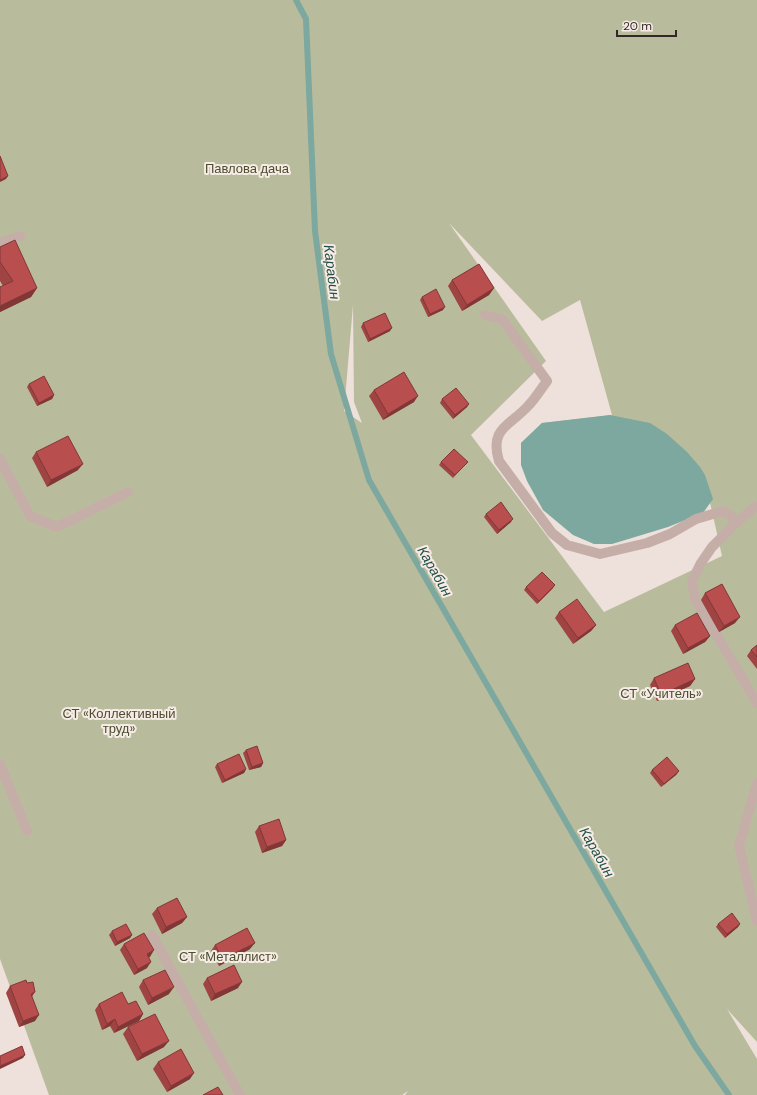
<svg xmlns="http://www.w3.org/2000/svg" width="757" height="1095" font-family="'DM Sans',sans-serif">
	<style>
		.green { fill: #b9bc9c; fill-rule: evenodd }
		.water { fill: #7ca89f }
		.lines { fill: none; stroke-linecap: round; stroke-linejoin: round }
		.stream { stroke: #7ca89f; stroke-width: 6 }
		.service { stroke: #c5aea8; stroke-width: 10 }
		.minor { stroke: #c5aea8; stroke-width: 10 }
		.wall { fill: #9f4343 }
		.shaded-wall { fill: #823737 }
		.building { fill: #b94e4e; stroke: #823737 }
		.labels { text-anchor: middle; stroke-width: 4; stroke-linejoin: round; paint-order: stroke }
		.park-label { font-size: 13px; fill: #4a4e2e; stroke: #f7ebe6 }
		.water-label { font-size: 14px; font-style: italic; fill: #215047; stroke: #f7ebe6 }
	</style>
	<rect width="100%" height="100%" fill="#eee0da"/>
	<path class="green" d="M 0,0 L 757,0 L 757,1042 L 727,1009 L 757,1059 L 757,1095 L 405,1095 L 408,1091 L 402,1095 L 49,1095 L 0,959 ZM 449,223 L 542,321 L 580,300 L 612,415 L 542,423 L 521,443 L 707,489 L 722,556 L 604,612 L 471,435 L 546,361 ZM 353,305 L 354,402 L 362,423 L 344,411 Z"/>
	<path class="water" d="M 610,415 L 650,423 L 667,434 L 687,452 L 700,467 L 705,475 L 713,499 L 703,513 L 668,527 L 612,544 L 594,544 L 573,535 L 543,510 L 527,481 L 521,465 L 521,443 L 542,423 Z"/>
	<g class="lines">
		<path class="stream" d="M 296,0 L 306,19 L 315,231 L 331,354 L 369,480 L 695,1046 L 729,1095"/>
		<g class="service">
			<path d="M 0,243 L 20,236"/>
			<path d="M 485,315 L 502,319 L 547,381 C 541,389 535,399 528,406 C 510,426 489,428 499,461 L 552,533 L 567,545 L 600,554 L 647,543 L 670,534 L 696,519 L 723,511 L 729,514 L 736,523 L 752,509 L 757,506"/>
			<path d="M 0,459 L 30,516 L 57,527 L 128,492"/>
			<path d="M 0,764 L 27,831"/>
		</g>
		<g class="minor">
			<path d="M 736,523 L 712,547 L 701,563 L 692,581 L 695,599 L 757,703"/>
			<path d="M 757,783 L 739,846 L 757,921"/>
			<path d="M 152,935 L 240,1095"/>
		</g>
	</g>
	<g class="wall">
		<path d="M 0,247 L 37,288 L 31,297 L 0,312 L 0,287 L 3,286 L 0,281 Z"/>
		<path d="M 452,280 L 494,288 L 489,295 L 462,311 L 448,286 Z"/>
		<path d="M 422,297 L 443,310 L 428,317 L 420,300 Z"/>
		<path d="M 363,323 L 390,331 L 368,342 L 361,327 Z"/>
		<path d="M 29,384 L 54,395 L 52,399 L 37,406 L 27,387 Z"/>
		<path d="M 374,390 L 414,402 L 383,420 L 369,396 Z"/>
		<path d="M 442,399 L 469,404 L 467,407 L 453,419 L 440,403 Z"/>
		<path d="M 36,452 L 78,470 L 47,487 L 32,458 Z"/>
		<path d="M 441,462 L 465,465 L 453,478 L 439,465 Z"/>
		<path d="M 486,514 L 511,522 L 497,534 L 484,517 Z"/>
		<path d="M 526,587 L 553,588 L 537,604 L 524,590 Z"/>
		<path d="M 705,593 L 735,623 L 719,632 L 701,600 Z"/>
		<path d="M 559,612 L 596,625 L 591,631 L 573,644 L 555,618 Z"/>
		<path d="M 675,625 L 710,636 L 705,642 L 683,654 L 671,631 Z"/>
		<path d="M 757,645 L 757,669 L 747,656 L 751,650 Z"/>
		<path d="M 654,678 L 695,679 L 690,686 L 657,701 L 650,685 Z"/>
		<path d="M 246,750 L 263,763 L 261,767 L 249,770 L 243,753 Z"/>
		<path d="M 217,764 L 246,769 L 244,773 L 222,783 L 215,767 Z"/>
		<path d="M 652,770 L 679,771 L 676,775 L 661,787 L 650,773 Z"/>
		<path d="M 259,826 L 286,840 L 282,846 L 262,853 L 255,832 Z"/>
		<path d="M 157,908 L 187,917 L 182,923 L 162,934 L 152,914 Z"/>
		<path d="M 718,924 L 740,924 L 738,927 L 725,938 L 716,927 Z"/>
		<path d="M 112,931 L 132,935 L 130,938 L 115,946 L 109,935 Z"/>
		<path d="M 124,944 L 150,957 L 149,957 L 147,968 L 134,975 L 120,950 Z"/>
		<path d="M 215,945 L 250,949 L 219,966 L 211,951 Z"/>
		<path d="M 207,978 L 238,988 L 211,1001 L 203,984 Z"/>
		<path d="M 143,980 L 169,994 L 148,1005 L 139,987 Z"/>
		<path d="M 10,986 L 32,997 L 35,1021 L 19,1027 L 6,993 Z"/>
		<path d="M 99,1004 L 128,1004 L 143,1014 L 139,1021 L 114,1033 L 110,1026 L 102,1030 L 95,1010 Z"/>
		<path d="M 128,1027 L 164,1047 L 137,1061 L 123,1034 Z"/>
		<path d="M 158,1062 L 190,1079 L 167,1092 L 153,1069 Z"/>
	</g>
	<g class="shaded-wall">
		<path d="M 8,176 L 6,179 L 0,182 L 0,180 Z"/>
		<path d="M 37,288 L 31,297 L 0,312 L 0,306 Z"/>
		<path d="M 494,288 L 489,295 L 462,311 L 467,305 Z"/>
		<path d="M 445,307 L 443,310 L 428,317 L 430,314 Z"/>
		<path d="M 392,328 L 390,331 L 368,342 L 370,339 Z"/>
		<path d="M 54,395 L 52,399 L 37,406 L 39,403 Z"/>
		<path d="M 418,396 L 414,402 L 383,420 L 388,414 Z"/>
		<path d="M 469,404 L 467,407 L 453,419 L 455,415 Z"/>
		<path d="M 83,464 L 78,470 L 47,487 L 51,480 Z"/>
		<path d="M 513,519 L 511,522 L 497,534 L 499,530 Z"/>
		<path d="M 555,585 L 553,588 L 537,604 L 539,601 Z"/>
		<path d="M 740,617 L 735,623 L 719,632 L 724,626 Z"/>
		<path d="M 596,625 L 591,631 L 573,644 L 578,638 Z"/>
		<path d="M 710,636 L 705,642 L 683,654 L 688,648 Z"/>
		<path d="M 695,679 L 690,686 L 657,701 L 661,695 Z"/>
		<path d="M 263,763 L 261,767 L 249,770 L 252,767 Z"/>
		<path d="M 246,769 L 244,773 L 222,783 L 225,780 Z"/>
		<path d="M 679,771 L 676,775 L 661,787 L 664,784 Z"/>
		<path d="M 286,840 L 282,846 L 262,853 L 267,847 Z"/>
		<path d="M 187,917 L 182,923 L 162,934 L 166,927 Z"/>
		<path d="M 740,924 L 738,927 L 725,938 L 727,934 Z"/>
		<path d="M 132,935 L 130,938 L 115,946 L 117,942 Z"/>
		<path d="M 255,943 L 250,949 L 219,966 L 223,959 Z"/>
		<path d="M 154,950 L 150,957 L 143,960 L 147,954 Z"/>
		<path d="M 151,962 L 147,968 L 134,975 L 138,969 Z"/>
		<path d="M 242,982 L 238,988 L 211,1001 L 215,994 Z"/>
		<path d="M 174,987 L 169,994 L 148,1005 L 152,998 Z"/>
		<path d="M 35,992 L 31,998 L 31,994 Z"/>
		<path d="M 143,1014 L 139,1021 L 114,1033 L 118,1027 Z"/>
		<path d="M 39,1015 L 35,1021 L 19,1027 L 23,1021 Z"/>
		<path d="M 115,1019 L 110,1026 L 102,1030 L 107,1024 Z"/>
		<path d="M 169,1041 L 164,1047 L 137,1061 L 142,1054 Z"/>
		<path d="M 25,1055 L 23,1058 L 0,1069 L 0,1066 Z"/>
		<path d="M 194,1073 L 190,1079 L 167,1092 L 171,1086 Z"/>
	</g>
	<g class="building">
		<path d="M 0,156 L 8,176 L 0,180 Z"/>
		<path d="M 15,240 L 37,288 L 0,306 L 0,287 L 13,281 L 0,262 L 0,247 Z"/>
		<path d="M 479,264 L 494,288 L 467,305 L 452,280 Z"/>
		<path d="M 436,289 L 445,307 L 430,314 L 422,297 Z"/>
		<path d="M 385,313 L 392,328 L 370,339 L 363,323 Z"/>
		<path d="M 404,372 L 418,396 L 388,414 L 374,390 Z"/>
		<path d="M 44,376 L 54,395 L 39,403 L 29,384 Z"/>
		<path d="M 456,388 L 469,404 L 455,415 L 442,399 Z"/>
		<path d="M 68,436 L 83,464 L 51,480 L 36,452 Z"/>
		<path d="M 454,449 L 468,462 L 455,475 L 441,462 Z"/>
		<path d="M 501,502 L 513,519 L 499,530 L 486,514 Z"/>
		<path d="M 542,572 L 555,585 L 539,601 L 526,587 Z"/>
		<path d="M 722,584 L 740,617 L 724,626 L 705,593 Z"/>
		<path d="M 577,599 L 596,625 L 578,638 L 559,612 Z"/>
		<path d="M 697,613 L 710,636 L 688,648 L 675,625 Z"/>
		<path d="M 757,645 L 757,657 L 751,650 Z"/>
		<path d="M 688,663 L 695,679 L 661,695 L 654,678 Z"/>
		<path d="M 257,746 L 263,763 L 252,767 L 246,750 Z"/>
		<path d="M 239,754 L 246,769 L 225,780 L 217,764 Z"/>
		<path d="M 667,757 L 679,771 L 664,784 L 652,770 Z"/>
		<path d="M 279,819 L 286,840 L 267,847 L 259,826 Z"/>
		<path d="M 177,898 L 187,917 L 166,927 L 157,908 Z"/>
		<path d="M 732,913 L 740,924 L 727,934 L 718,924 Z"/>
		<path d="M 126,924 L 132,935 L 117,942 L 112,931 Z"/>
		<path d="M 247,928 L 255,943 L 223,959 L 215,945 Z"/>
		<path d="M 144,933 L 154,950 L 147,954 L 151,962 L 138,969 L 124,944 Z"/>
		<path d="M 234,965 L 242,982 L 215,994 L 207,978 Z"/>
		<path d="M 165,970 L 174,987 L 152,998 L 143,980 Z"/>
		<path d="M 26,980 L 27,983 L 33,982 L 35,992 L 31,994 L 39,1015 L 23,1021 L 10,986 Z"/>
		<path d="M 122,992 L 128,1004 L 136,1001 L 143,1014 L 118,1027 L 115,1019 L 107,1024 L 99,1004 Z"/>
		<path d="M 155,1014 L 169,1041 L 142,1054 L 128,1027 Z"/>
		<path d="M 22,1046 L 25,1055 L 0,1066 L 0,1056 Z"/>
		<path d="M 181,1049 L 194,1073 L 171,1086 L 158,1062 Z"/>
		<path d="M 218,1087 L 223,1095 L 203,1095 Z"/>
	</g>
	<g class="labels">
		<g class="park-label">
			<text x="247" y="173">Павлова дача</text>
			<text x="661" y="698">СТ «Учитель»</text>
			<text x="119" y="718">СТ «Коллективный<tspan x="119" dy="15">труд»</tspan></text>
			<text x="228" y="961">СТ «Металлист»</text>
		</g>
		<g class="water-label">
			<text transform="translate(332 272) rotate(83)" y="5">Карабин</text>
			<text transform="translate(435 571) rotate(60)" y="5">Карабин</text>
			<text transform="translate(597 852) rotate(60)" y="5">Карабин</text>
		</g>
	</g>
	<path d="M617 30v6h59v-6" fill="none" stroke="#332827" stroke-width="2"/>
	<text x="623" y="30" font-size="12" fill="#332827" stroke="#f7ebe6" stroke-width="3" paint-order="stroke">20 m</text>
</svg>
